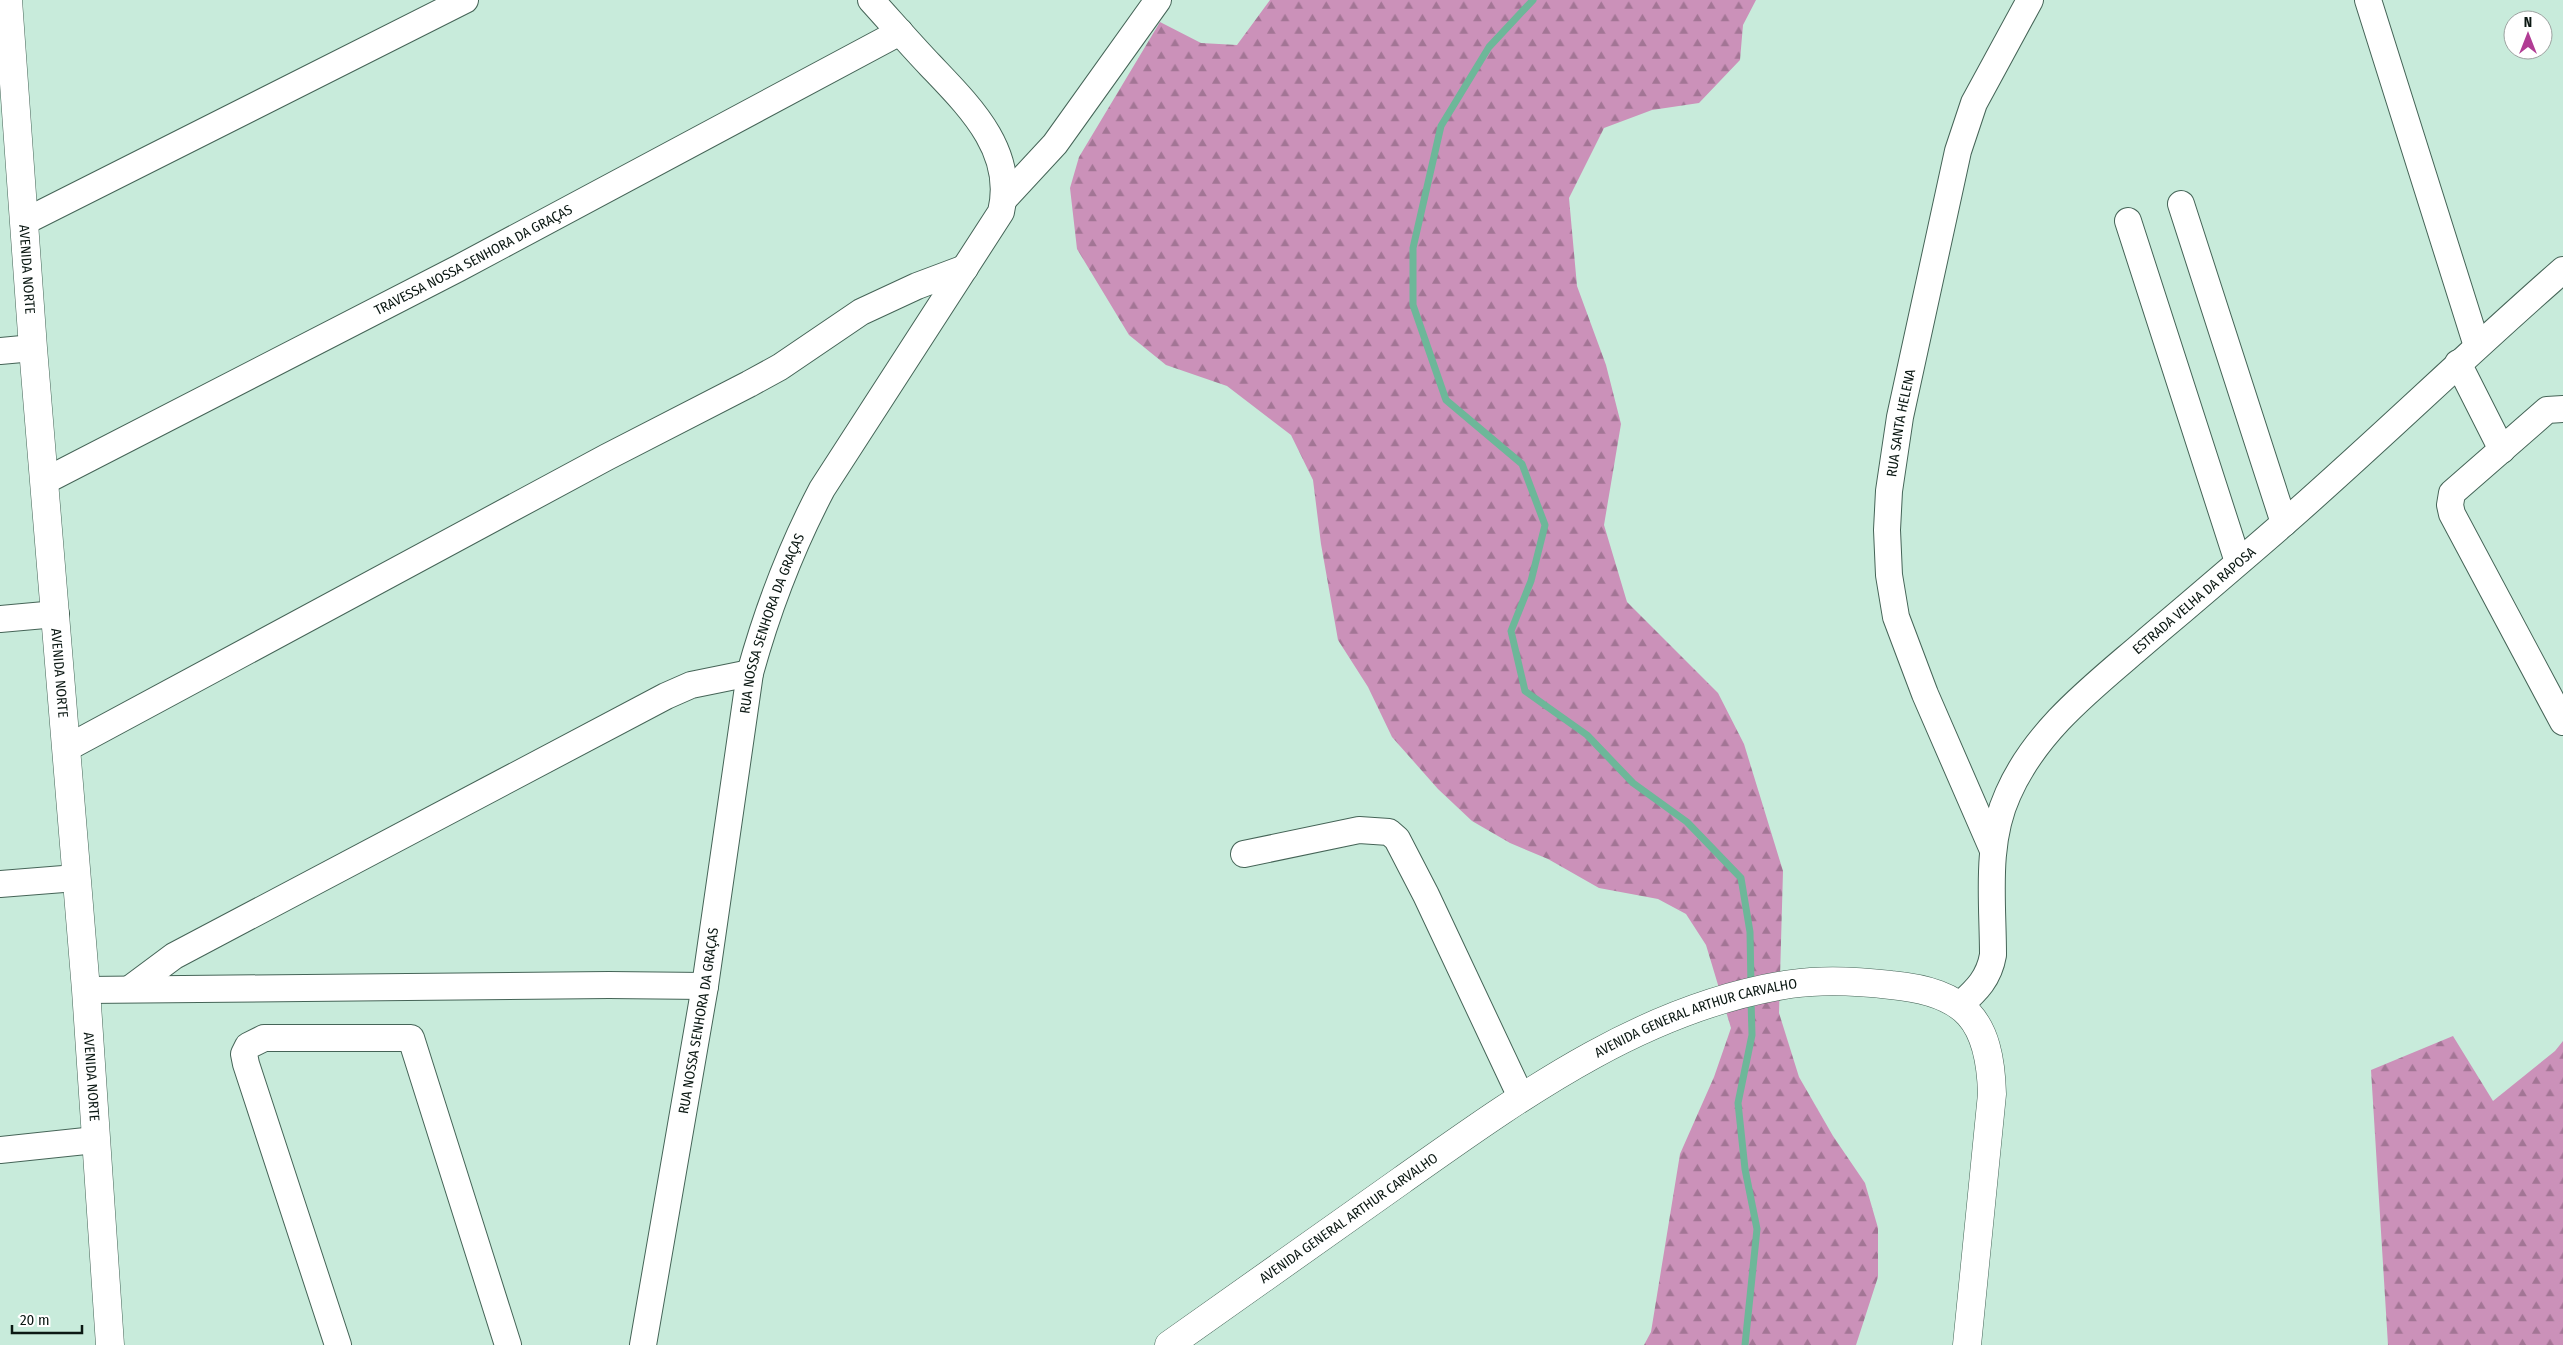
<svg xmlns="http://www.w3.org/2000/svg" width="2563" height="1345" font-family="'Fira Sans Condensed',sans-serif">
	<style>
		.forest { fill: url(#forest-firs) }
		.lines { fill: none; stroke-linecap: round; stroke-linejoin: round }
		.stream { stroke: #6db799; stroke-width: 7 }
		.minor-casing { stroke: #456457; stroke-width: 28 }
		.major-casing { stroke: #456457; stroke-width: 29 }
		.minor { stroke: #fff; stroke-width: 26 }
		.major { stroke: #fff; stroke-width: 28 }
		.labels { text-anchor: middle; stroke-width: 4; stroke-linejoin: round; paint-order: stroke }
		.street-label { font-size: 14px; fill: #0b1813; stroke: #fff }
	</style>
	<defs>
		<pattern id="forest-firs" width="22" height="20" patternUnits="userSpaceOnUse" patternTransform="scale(1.25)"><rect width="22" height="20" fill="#cb91b9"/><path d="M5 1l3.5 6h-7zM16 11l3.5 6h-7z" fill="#a37595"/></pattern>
	</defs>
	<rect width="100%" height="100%" fill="#c8ebdb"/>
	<g class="forest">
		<path d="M 1270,0 L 1756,0 L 1743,25 L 1740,60 L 1699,103 L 1652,110 L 1604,128 L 1569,198 L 1577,286 L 1606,365 L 1621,424 L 1604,525 L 1627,602 L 1718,693 L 1744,744 L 1783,871 L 1779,1013 L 1799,1077 L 1833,1136 L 1865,1183 L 1878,1228 L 1878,1277 L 1856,1345 L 1644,1345 L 1651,1332 L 1680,1154 L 1714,1077 L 1731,1028 L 1706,945 L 1686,914 L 1658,899 L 1599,888 L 1548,859 L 1510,843 L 1472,821 L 1438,789 L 1392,737 L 1368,687 L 1338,640 L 1321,544 L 1313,480 L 1291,435 L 1227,386 L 1166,365 L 1129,335 L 1077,249 L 1070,188 L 1079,157 L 1160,22 L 1201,43 L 1237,45 Z"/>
		<path d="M 2453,1036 L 2493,1101 L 2555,1051 L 2563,1041 L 2563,1345 L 2388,1345 L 2371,1070 Z"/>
	</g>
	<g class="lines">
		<g class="stream">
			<path d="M 1533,0 L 1489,47 L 1441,126 L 1413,248 L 1413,305 L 1446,400 L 1522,464 L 1545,525 L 1531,581 L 1511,631 L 1525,691 L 1587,735 L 1633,783 L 1687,822 L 1741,878 L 1750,932 L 1751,986"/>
			<path d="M 1745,1345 L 1757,1229 L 1745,1169 L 1738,1103 L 1752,1035 L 1751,999"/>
		</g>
		<g class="minor-casing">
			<g id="minor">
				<path d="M 2368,0 L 2477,346"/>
				<path d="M 1005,198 L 1055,144 L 1158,0"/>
				<path d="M 2181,204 L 2284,523"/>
				<path d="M 2128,221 L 2238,562"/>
				<path d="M 24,222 L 465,0"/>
				<path d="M 0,351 L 33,348"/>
				<path d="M 2458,363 L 2502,450"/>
				<path d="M 2563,409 L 2547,410 L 2452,493 L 2450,505 L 2452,514 L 2563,722"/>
				<path id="s1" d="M 45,481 L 459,268 L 900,32"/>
				<path d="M 0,619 L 56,614"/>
				<path d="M 67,748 L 607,457 L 749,384 L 780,367 L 861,312 L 917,286 L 965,268"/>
				<path id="s2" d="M 1992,848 L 1925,694 L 1896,617 L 1889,575 L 1887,530 L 1889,491 L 1900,417 L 1958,151 L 1974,103 L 2030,0"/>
				<path d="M 1244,854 L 1359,830 L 1389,832 L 1397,839 L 1426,895 L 1521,1097"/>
				<path d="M 0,884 L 76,878"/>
				<path d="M 131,988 L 174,956 L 666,696 L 691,685 L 750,673"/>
				<path d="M 86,990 L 609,985 L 705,986"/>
				<path id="s3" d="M 1960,1005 C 1977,990 1989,978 1993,955 C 1993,901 1985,844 2008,794 C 2036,730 2093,687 2144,643 C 2191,603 2237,564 2283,524 C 2378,441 2468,353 2563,270"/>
				<path d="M 0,1150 L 95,1140"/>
				<path d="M 338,1345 L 246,1064 L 244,1054 L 248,1046 L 264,1038 L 411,1038 L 508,1345"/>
				<path id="s4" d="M 643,1345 L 705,986 L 750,673 C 768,608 791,548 822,489 L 1001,212 C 1016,151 969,106 930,65 C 910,44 891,22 871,0"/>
			</g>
		</g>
		<g class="major-casing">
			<g id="major">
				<path id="s5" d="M 8,0 L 33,348 L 86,990 L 110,1345"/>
				<path id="s6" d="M 1169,1345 C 1246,1290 1324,1235 1402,1180 C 1521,1096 1644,1006 1791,984 C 1824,979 1858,981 1891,985 C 1966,992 1990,1020 1992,1094 L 1967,1345"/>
			</g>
		</g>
		<use href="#minor" class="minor"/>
		<use href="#major" class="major"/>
	</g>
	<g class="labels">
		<g class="street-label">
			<text dy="5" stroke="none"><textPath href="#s1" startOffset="482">TRAVESSA NOSSA SENHORA DA GRAÇAS</textPath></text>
			<text dy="5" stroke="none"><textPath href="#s5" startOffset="270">AVENIDA NORTE</textPath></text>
			<text dy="5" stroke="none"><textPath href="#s2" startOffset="446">RUA SANTA HELENA</textPath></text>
			<text dy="5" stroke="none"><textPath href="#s3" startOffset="495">ESTRADA VELHA DA RAPOSA</textPath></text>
			<text dy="5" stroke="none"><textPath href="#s4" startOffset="734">RUA NOSSA SENHORA DA GRAÇAS</textPath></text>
			<text dy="5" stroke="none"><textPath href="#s5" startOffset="675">AVENIDA NORTE</textPath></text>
			<text dy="5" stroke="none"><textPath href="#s6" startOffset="624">AVENIDA GENERAL ARTHUR CARVALHO</textPath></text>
			<text dy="5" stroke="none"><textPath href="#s4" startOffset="329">RUA NOSSA SENHORA DA GRAÇAS</textPath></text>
			<text dy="5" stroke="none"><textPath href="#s5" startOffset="1080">AVENIDA NORTE</textPath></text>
			<text dy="5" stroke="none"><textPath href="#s6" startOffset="220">AVENIDA GENERAL ARTHUR CARVALHO</textPath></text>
		</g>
	</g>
	<g transform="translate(2528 35)"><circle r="24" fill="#ffffff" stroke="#9da3a1"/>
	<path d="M0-4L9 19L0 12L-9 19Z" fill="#b13c94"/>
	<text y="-8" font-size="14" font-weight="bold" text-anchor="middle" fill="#0b1813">N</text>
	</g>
	<path d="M12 1325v8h70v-8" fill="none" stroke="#0b1813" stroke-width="2.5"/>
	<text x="20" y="1325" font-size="15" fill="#0b1813" stroke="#ffffff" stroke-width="4" paint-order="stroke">20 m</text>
</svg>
